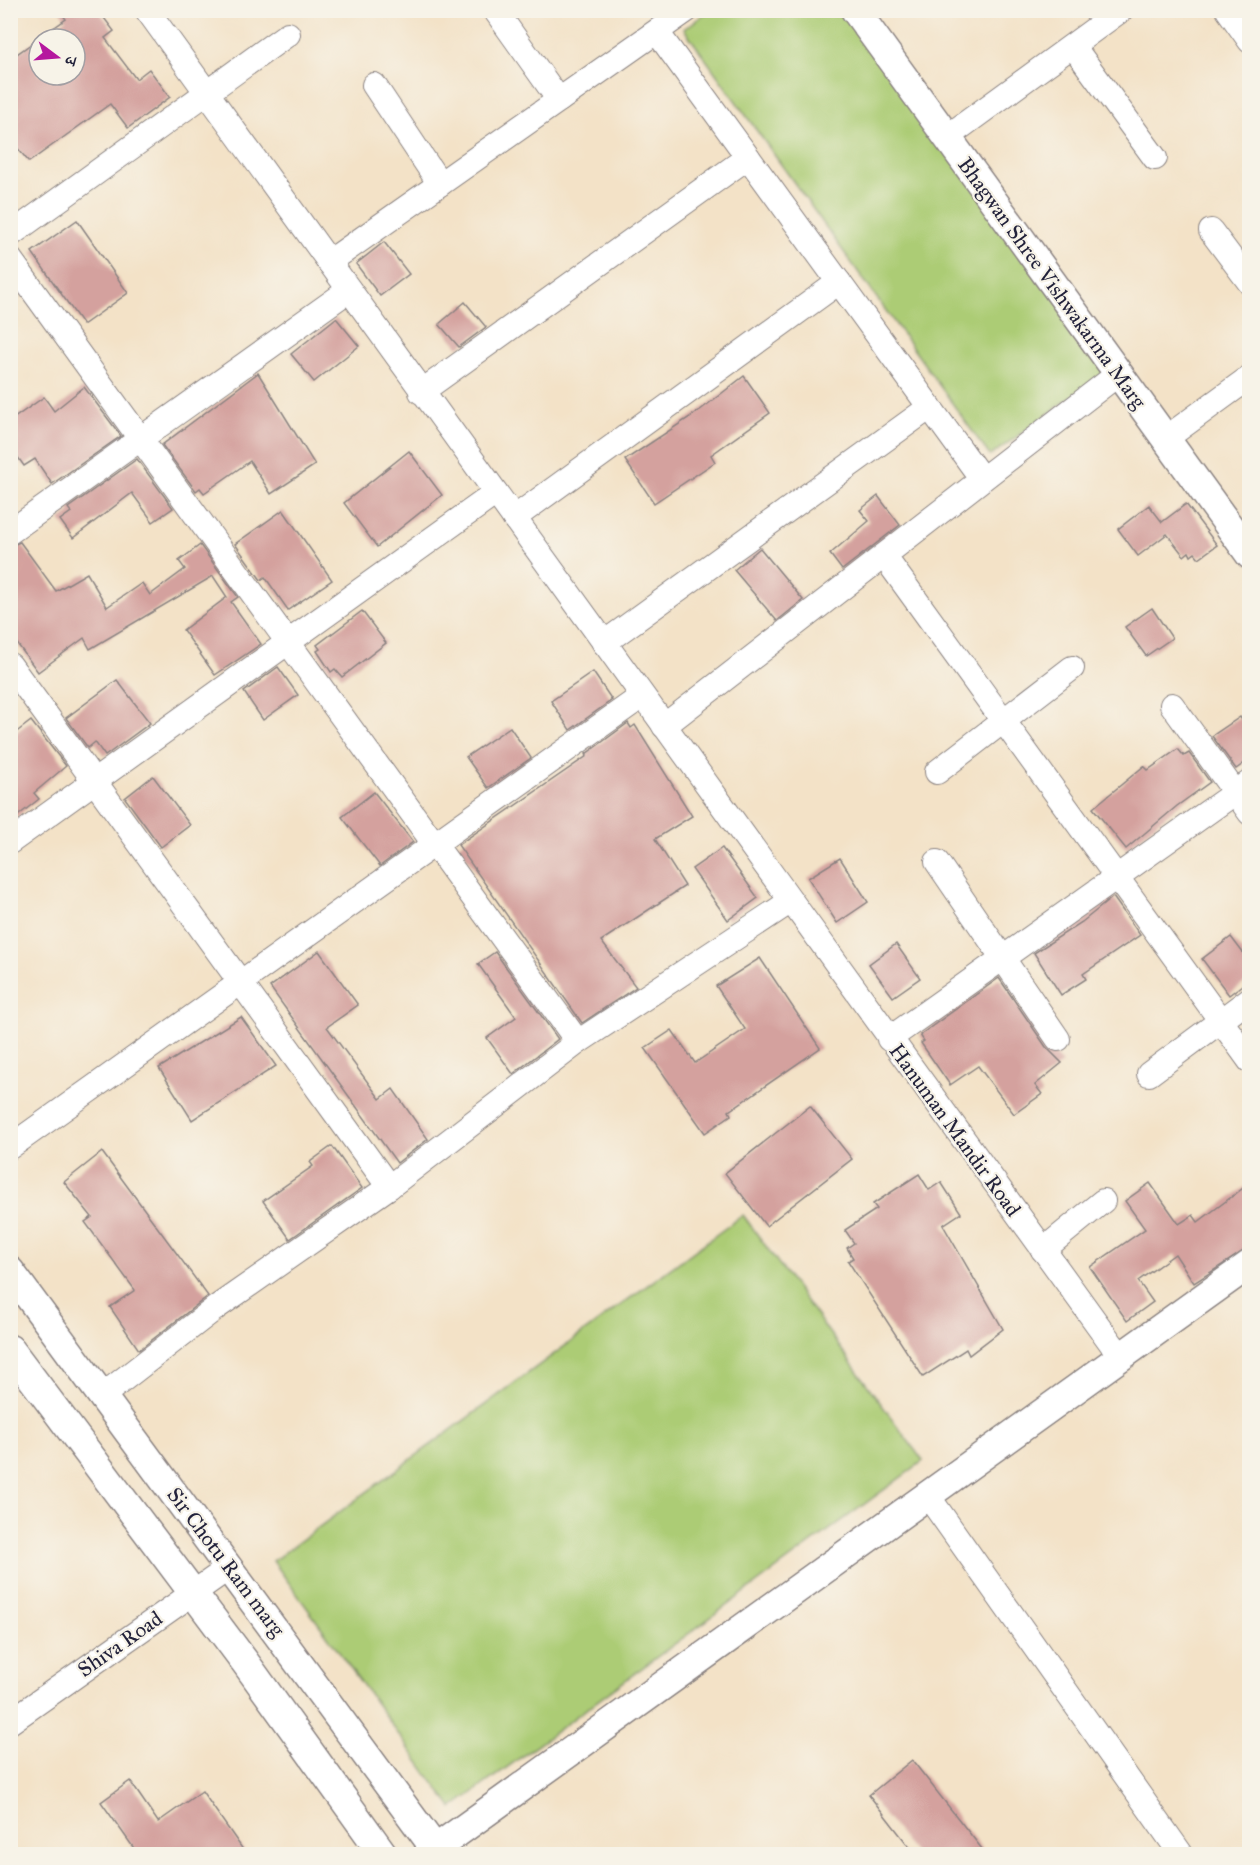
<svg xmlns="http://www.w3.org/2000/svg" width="1260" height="1865" font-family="'IM FELL Great Primer','Noto Serif Devanagari',serif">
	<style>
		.green { fill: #accc74; stroke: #677758; stroke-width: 1.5 }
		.building { fill: #d4a19e; fill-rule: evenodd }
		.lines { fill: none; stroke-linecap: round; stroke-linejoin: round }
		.minor-casing { stroke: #8a8281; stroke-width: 26 }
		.tertiary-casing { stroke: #8a8281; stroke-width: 31 }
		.minor { stroke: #fff; stroke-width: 24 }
		.tertiary { stroke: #fff; stroke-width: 28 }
		.labels { text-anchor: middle; stroke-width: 4.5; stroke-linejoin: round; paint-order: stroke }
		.street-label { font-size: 21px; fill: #22223b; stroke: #f7f3e8 }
	</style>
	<rect width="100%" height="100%" fill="#f7f3e8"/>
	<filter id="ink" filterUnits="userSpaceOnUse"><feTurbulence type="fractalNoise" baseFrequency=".0167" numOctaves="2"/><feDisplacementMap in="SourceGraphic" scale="12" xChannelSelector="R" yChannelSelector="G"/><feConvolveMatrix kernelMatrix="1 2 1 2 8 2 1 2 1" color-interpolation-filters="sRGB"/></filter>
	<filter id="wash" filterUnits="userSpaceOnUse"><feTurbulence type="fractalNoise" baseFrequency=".008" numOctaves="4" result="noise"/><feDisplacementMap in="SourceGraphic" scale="24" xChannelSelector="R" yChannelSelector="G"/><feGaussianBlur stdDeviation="1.35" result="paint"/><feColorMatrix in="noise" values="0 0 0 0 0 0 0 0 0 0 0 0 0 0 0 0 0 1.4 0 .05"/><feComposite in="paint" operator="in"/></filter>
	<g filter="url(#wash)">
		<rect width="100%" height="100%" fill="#f3e2c7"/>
		<g class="green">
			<path d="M 709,11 L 849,11 L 1107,371 L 990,456 L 684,29 Z"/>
			<path d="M 743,1215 L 923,1461 L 452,1808 L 273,1561 Z"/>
		</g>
		<g id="blocks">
			<g class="building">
				<path d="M 59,10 L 98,10 L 114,31 L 105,38 L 136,79 L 149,69 L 170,97 L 128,128 L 110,104 L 29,162 L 10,139 L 10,59 L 66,19 ZM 39,39 L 75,39 L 75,75 L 39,75 Z"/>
				<path d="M 77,220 L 128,293 L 83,325 L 32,252 Z"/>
				<path d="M 384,242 L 409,274 L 380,296 L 356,264 Z"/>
				<path d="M 465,302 L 486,327 L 459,347 L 439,324 Z"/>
				<path d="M 336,318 L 359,346 L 314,382 L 291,354 Z"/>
				<path d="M 258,373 L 315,465 L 271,494 L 250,461 L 204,493 L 200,488 L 196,491 L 162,445 Z"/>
				<path d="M 744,376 L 770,413 L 711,455 L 715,462 L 654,503 L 625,460 L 699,411 Z"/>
				<path d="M 84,387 L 121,436 L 52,484 L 35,459 L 24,466 L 10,446 L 10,421 L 44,397 L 54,411 Z"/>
				<path d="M 409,451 L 442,495 L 377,547 L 344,503 Z"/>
				<path d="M 137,459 L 173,508 L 153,522 L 132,493 L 73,538 L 60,520 L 71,512 L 68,508 Z"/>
				<path d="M 878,496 L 900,525 L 842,570 L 830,554 L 869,521 L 860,510 Z"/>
				<path d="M 1186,504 L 1217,545 L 1199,558 L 1195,553 L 1191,556 L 1189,552 L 1184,556 L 1167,534 L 1138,556 L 1118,529 L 1149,505 L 1162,522 Z"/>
				<path d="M 283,510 L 332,580 L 288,610 L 265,577 L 261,580 L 235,544 Z"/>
				<path d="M 20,542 L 56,591 L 87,573 L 107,607 L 142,583 L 150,595 L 185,569 L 179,561 L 200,545 L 238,597 L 231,602 L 261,644 L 215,675 L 183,630 L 227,597 L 213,576 L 90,649 L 84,638 L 38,672 L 10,634 L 10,546 Z"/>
				<path d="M 760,548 L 803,600 L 777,621 L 734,570 Z"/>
				<path d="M 1152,608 L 1172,638 L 1146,656 L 1125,627 Z"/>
				<path d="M 362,611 L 386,643 L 342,677 L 335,669 L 331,672 L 317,651 L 320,649 L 317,645 Z"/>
				<path d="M 278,667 L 298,695 L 263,720 L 244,692 Z"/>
				<path d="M 593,672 L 612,700 L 570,730 L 551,701 Z"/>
				<path d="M 117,680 L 150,723 L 105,756 L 95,742 L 88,748 L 66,718 Z"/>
				<path d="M 1240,717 L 1250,731 L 1250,759 L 1236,769 L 1212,736 Z"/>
				<path d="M 31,721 L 66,766 L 34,793 L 39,799 L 10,822 L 10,737 Z"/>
				<path d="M 628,723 L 631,728 L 635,725 L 692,816 L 655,839 L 685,886 L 601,941 L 636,987 L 582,1023 L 458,845 L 587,756 L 586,754 Z"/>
				<path d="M 510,727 L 531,758 L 488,788 L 466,757 Z"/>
				<path d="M 1178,749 L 1184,756 L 1189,753 L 1210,782 L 1177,806 L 1126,849 L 1093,808 L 1144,766 L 1148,770 Z"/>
				<path d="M 153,776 L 190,825 L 161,847 L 125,798 Z"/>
				<path d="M 374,792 L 413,842 L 380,866 L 342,817 Z"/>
				<path d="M 722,848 L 758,898 L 728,920 L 692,869 Z"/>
				<path d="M 840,858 L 868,902 L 837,923 L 808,878 Z"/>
				<path d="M 1113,897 L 1140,935 L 1083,974 L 1086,979 L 1061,995 L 1034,953 L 1082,922 Z"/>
				<path d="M 1231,937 L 1250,962 L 1250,979 L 1229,995 L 1202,959 Z"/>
				<path d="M 896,944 L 920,978 L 893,997 L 869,964 Z"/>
				<path d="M 319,951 L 358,1005 L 327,1027 L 380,1099 L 393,1089 L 428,1139 L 397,1163 L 270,987 Z"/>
				<path d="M 495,952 L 558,1039 L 513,1074 L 487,1038 L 516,1017 L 478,964 Z"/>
				<path d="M 760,958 L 820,1048 L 729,1111 L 731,1115 L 705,1133 L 645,1048 L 672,1030 L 695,1063 L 745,1029 L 716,986 Z"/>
				<path d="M 999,978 L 1046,1047 L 1062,1063 L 1035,1085 L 1042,1094 L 1014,1114 L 978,1066 L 950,1085 L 921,1043 L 924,1041 L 920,1035 Z"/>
				<path d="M 241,1017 L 276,1066 L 192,1120 L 159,1068 Z"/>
				<path d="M 810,1106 L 852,1159 L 766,1226 L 725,1173 Z"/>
				<path d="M 332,1146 L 362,1188 L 290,1239 L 263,1201 L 313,1166 L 310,1162 Z"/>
				<path d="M 102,1152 L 208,1296 L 139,1350 L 110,1307 L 135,1290 L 85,1222 L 92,1217 L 64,1182 Z"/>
				<path d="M 919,1174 L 929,1190 L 941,1182 L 961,1213 L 943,1225 L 1003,1329 L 969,1355 L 966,1349 L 923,1377 L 848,1261 L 853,1258 L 847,1248 L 854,1243 L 845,1230 L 877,1209 L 873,1204 Z"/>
				<path d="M 1150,1183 L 1179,1224 L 1193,1215 L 1198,1222 L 1250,1183 L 1250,1247 L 1194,1283 L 1175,1254 L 1138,1281 L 1153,1302 L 1127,1321 L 1090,1267 L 1145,1229 L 1125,1201 Z"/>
				<path d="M 912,1760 L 986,1854 L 915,1854 L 869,1795 Z"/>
				<path d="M 130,1781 L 158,1822 L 202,1791 L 246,1854 L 138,1854 L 101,1802 Z"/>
			</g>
		</g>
	</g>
	<g filter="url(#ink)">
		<use href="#blocks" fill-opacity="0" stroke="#8a8281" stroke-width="1.5"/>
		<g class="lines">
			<g class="minor-casing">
				<g id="minor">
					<path d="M 147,10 L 1121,1357"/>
					<path d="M 495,10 L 559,100"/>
					<path d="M 1228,10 L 1250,41"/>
					<path d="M 657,32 L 982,479"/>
					<path d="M 1073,46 L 1155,158"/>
					<path d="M 374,85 L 440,184"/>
					<path d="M 947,137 L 1121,10"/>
					<path d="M 1211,231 L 1250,283"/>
					<path d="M 10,235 L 288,34"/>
					<path d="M 10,259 L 578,1042"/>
					<path d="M 329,262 L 687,10"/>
					<path d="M 421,392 L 748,157"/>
					<path d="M 1165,439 L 1250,377"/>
					<path d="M 514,518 L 839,282"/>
					<path d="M 10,532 L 349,290"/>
					<path d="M 884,556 L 1250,1061"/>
					<path d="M 604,643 L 930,407"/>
					<path d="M 10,665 L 389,1187"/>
					<path d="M 1172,705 L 1250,813"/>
					<path d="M 664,726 L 1118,374"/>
					<path d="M 937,772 L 1072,668"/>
					<path d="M 10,842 L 496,493"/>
					<path d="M 937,862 L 1058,1039"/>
					<path d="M 889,1039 L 1250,782"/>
					<path d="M 1149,1074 L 1250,999"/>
					<path d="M 10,1147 L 642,696"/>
					<path d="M 1043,1250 L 1103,1201"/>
					<path d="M 102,1396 L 217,1307 L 389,1187 L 578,1042 L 791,901"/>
					<path d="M 928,1496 L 1181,1854"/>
					<path d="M 10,1722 L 230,1567"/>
				</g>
			</g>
			<g class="tertiary-casing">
				<g id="tertiary">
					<path d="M 855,10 L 1250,555"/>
					<path d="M 10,1271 L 439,1854"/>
					<path d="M 10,1349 L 245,1662 L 383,1854"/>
					<path d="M 428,1854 L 1250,1264"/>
				</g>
			</g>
			<use href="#minor" class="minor"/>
			<use href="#tertiary" class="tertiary"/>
		</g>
	</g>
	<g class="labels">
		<g class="street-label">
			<text transform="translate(1052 283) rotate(54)" y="7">Bhagwan Shree Vishwakarma Marg</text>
			<text transform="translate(955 1130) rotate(54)" y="7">Hanuman Mandir Road</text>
			<text transform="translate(226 1562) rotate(53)" y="7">Sir Chotu Ram marg</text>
			<text transform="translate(120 1644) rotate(-35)" y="7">Shiva Road</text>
		</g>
	</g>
	<rect width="1260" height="1865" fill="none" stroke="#f7f3e8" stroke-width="36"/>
	<g transform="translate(57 57) rotate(106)"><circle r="28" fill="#f7f3e8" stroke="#a29fa3" stroke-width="1.5"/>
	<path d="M0-4.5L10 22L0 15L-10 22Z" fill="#b5179e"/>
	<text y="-9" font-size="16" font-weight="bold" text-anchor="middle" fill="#22223b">उ</text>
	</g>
</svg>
